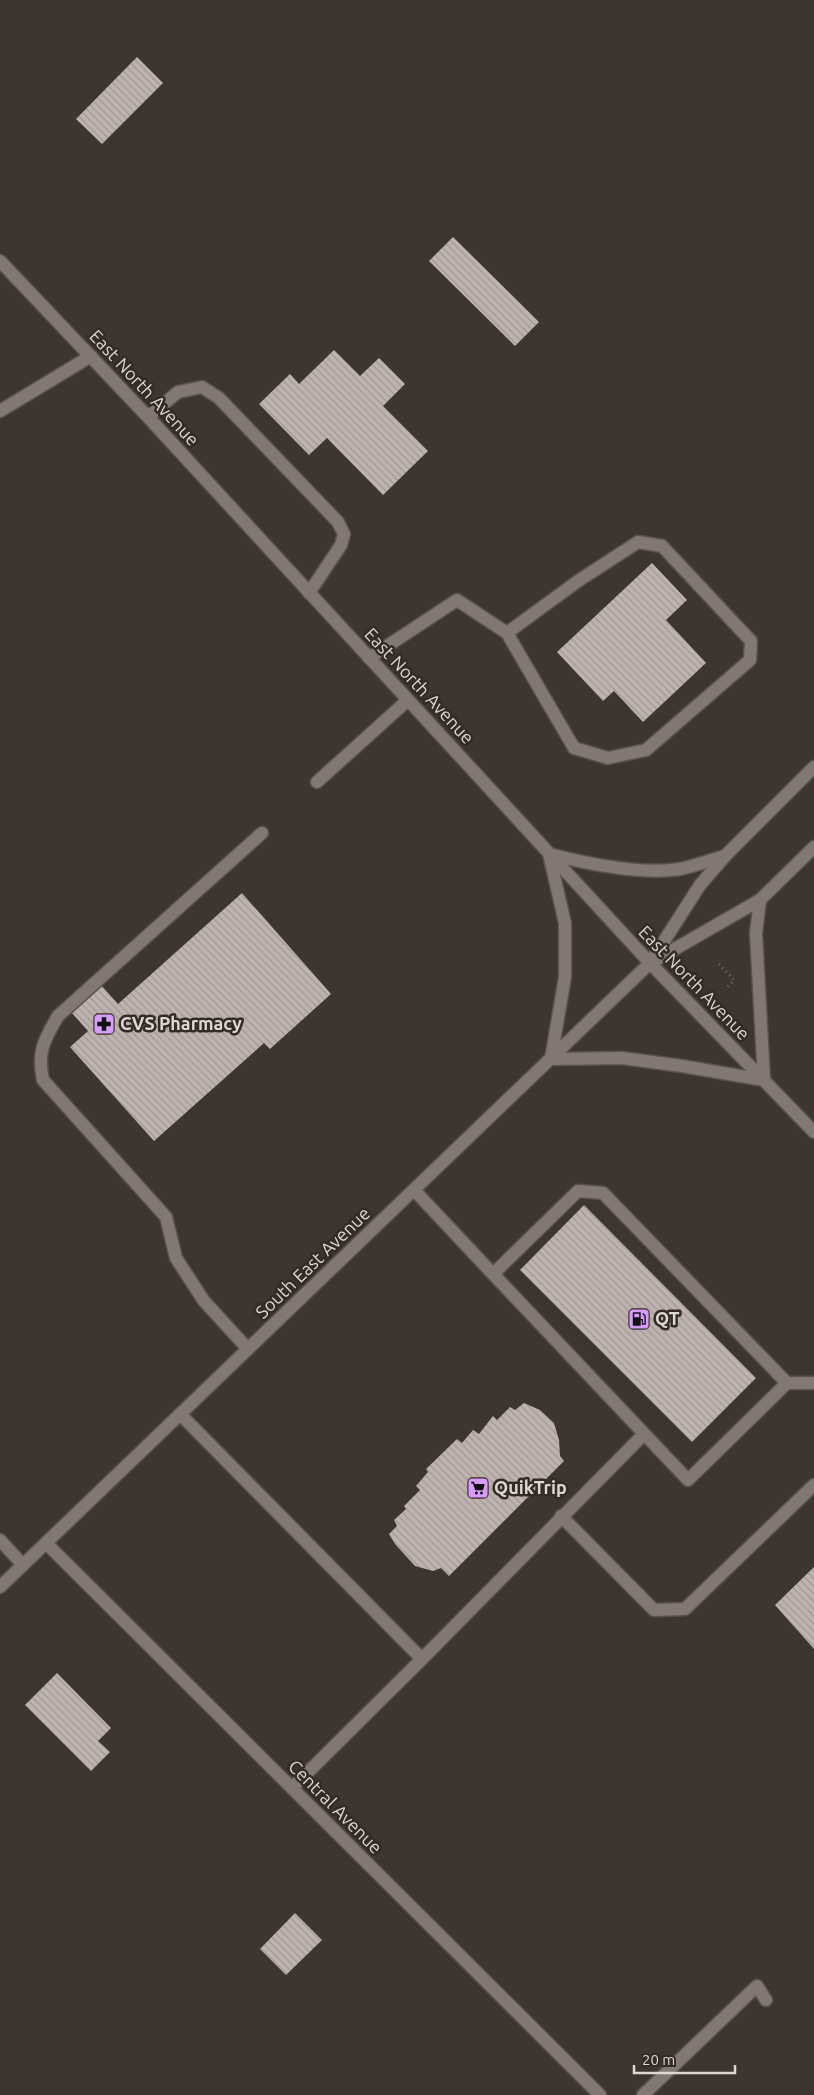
<svg xmlns="http://www.w3.org/2000/svg" width="814" height="2095" font-family="Ubuntu,sans-serif">
	<style>
		.building { fill: url(#building-back-hatch) }
		.lines { fill: none; stroke-linecap: round; stroke-linejoin: round }
		.lane-casing { stroke: #58514c; stroke-width: 15 }
		.street-casing { stroke: #58514c; stroke-width: 15 }
		.secondary-casing { stroke: #58514c; stroke-width: 15 }
		.path { stroke: #746d67; stroke-width: 3; stroke-dasharray: 1 4; stroke-linecap: butt }
		.lane { stroke: #827871; stroke-width: 12 }
		.street { stroke: #827871; stroke-width: 12 }
		.secondary { stroke: #827871; stroke-width: 12 }
		.labels { text-anchor: middle; stroke-width: 5; stroke-linejoin: round; paint-order: stroke }
		.street-label { font-size: 18px; fill: #ddd8d4; stroke: #332b25 }
		.poi-label { font-size: 18px; font-weight: bold; fill: #ddd8d4; stroke: #332b25; text-anchor: start }
	</style>
	<defs>
		<pattern id="building-back-hatch" width="6" height="6" patternUnits="userSpaceOnUse" patternTransform="scale(1.25)"><rect width="6" height="6" fill="#bfb3af"/><path d="M-1 5l2 2M0 0l6 6M5-1l2 2" fill="none" stroke="#a09693"/></pattern>
	</defs>
	<rect width="100%" height="100%" fill="#3d352f"/>
	<g class="building">
		<path d="M 137,57 L 163,83 L 102,144 L 76,119 Z"/>
		<path d="M 453,237 L 539,322 L 515,346 L 429,261 Z"/>
		<path d="M 334,350 L 360,376 L 379,358 L 405,384 L 383,406 L 428,451 L 383,495 L 327,438 L 309,455 L 259,404 L 290,374 L 299,384 Z"/>
		<path d="M 652,563 L 687,600 L 666,620 L 706,663 L 643,722 L 614,691 L 603,701 L 557,652 Z"/>
		<path d="M 242,893 L 331,994 L 270,1049 L 264,1043 L 154,1141 L 70,1047 L 88,1031 L 71,1012 L 101,985 L 118,1004 Z"/>
		<path d="M 584,1205 L 756,1378 L 692,1442 L 520,1270 Z"/>
		<path d="M 524,1403 L 540,1410 L 554,1423 L 559,1440 L 560,1456 L 564,1461 L 449,1576 L 441,1568 L 433,1571 L 415,1566 L 395,1544 L 389,1534 L 397,1526 L 394,1520 L 406,1509 L 404,1506 L 420,1490 L 416,1486 L 428,1472 L 426,1469 L 457,1439 L 462,1443 L 473,1430 L 479,1434 L 493,1416 L 497,1420 L 510,1407 L 515,1410 Z"/>
		<path d="M 814,1567 L 814,1649 L 775,1605 Z"/>
		<path d="M 57,1673 L 111,1728 L 98,1741 L 110,1752 L 91,1771 L 25,1705 Z"/>
		<path d="M 295,1913 L 322,1940 L 286,1975 L 260,1949 Z"/>
	</g>
	<g class="lines">
		<g class="lane-casing">
			<g id="lane">
				<path d="M 148,417 L 178,392 L 202,387 L 219,398 L 338,522 L 344,534 L 341,545 L 309,593"/>
				<path d="M 369,658 L 457,600 L 507,633 L 578,581 L 638,542 L 662,546 L 751,641 L 750,660 L 646,750 L 608,758 L 574,748 L 507,633"/>
				<path d="M 317,782 L 408,700"/>
				<path d="M 414,1190 L 493,1274 L 578,1191 L 603,1193 L 787,1383 L 814,1383"/>
				<path d="M 493,1274 L 688,1480 L 787,1383"/>
				<path d="M 248,1349 L 204,1301 L 176,1258 L 166,1217 L 43,1080 C 37,1052 44,1040 58,1016 L 262,833"/>
				<path d="M 180,1414 L 422,1659 L 292,1788"/>
				<path d="M 561,1516 L 654,1610 L 685,1609 L 814,1485"/>
				<path d="M 422,1659 L 644,1434"/>
				<path d="M 643,2095 L 757,1986 L 766,2000"/>
			</g>
		</g>
		<g class="street-casing">
			<g id="street">
				<path d="M 0,411 L 91,356"/>
				<path d="M 0,1540 L 23,1565"/>
				<path d="M 46,1543 L 600,2095"/>
			</g>
		</g>
		<g class="secondary-casing">
			<g id="secondary">
				<path d="M 0,261 L 148,417 L 650,963 L 814,1132"/>
				<path d="M 725,856 C 710,860 695,866 680,869 C 640,875 588,864 549,854 L 565,923 L 565,977 L 551,1059 L 622,1058 L 682,1066 L 764,1080 L 756,933 L 760,900"/>
				<path d="M 652,962 L 760,900 L 814,847"/>
				<path d="M 0,1587 L 650,963 L 700,885 L 725,856 L 814,767"/>
			</g>
		</g>
		<path class="path" d="M 719,964 L 734,980 L 725,989"/>
		<use href="#lane" class="lane"/>
		<use href="#street" class="street"/>
		<use href="#secondary" class="secondary"/>
	</g>
	<defs>
		<g id="pharmacy-square" transform="scale(1.125)"><rect x="-9" y="-9" width="18" height="18" rx="4" fill="#d79bf9" stroke="#332b25"/><path d="M-2-6h4v4h4v4h-4v4h-4v-4h-4v-4h4Z" fill="#111"/></g>
		<g id="fuel-square" transform="scale(1.125)"><rect x="-9" y="-9" width="18" height="18" rx="4" fill="#d79bf9" stroke="#332b25"/><path d="M-5.5-6h7V0h2V4h1.3V-2.5L3-4.5l.8-.8L6-3V5H2.5V1h-1V6h-7ZM-4.2-4.7v3.2H.2V-4.7Z" fill="#111"/></g>
		<g id="supermarket-square" transform="scale(1.125)"><rect x="-9" y="-9" width="18" height="18" rx="4" fill="#d79bf9" stroke="#332b25"/><path d="M-6-5.5h2.5l.6 2H6L4.5 2H-2.5L-4.4-4H-6ZM-1.5 3.2a1.3 1.3 0 1 0 .1 0ZM3 3.2a1.3 1.3 0 1 0 .1 0Z" fill="#111"/></g>
	</defs>
	<g fill-rule="evenodd">
		<use href="#pharmacy-square" x="104" y="1024"/>
		<use href="#fuel-square" x="639" y="1319"/>
		<use href="#supermarket-square" x="478" y="1488"/>
	</g>
	<g class="labels">
		<g class="street-label">
			<text transform="translate(144 388) rotate(47)" y="6">East North Avenue</text>
			<text transform="translate(419 686) rotate(47)" y="6">East North Avenue</text>
			<text transform="translate(694 983) rotate(46)" y="6">East North Avenue</text>
			<text transform="translate(313 1263) rotate(-44)" y="6">South East Avenue</text>
			<text transform="translate(335 1807) rotate(45)" y="6">Central Avenue</text>
		</g>
		<g class="poi-label">
			<text x="120" y="1030">CVS Pharmacy</text>
			<text x="655" y="1325">QT</text>
			<text x="494" y="1494">QuikTrip</text>
		</g>
	</g>
	<path d="M634 2065v8h101v-8" fill="none" stroke="#ddd8d4" stroke-width="2.5"/>
	<text x="642" y="2065" font-size="15" fill="#ddd8d4" stroke="#332b25" stroke-width="4" paint-order="stroke">20 m</text>
</svg>
